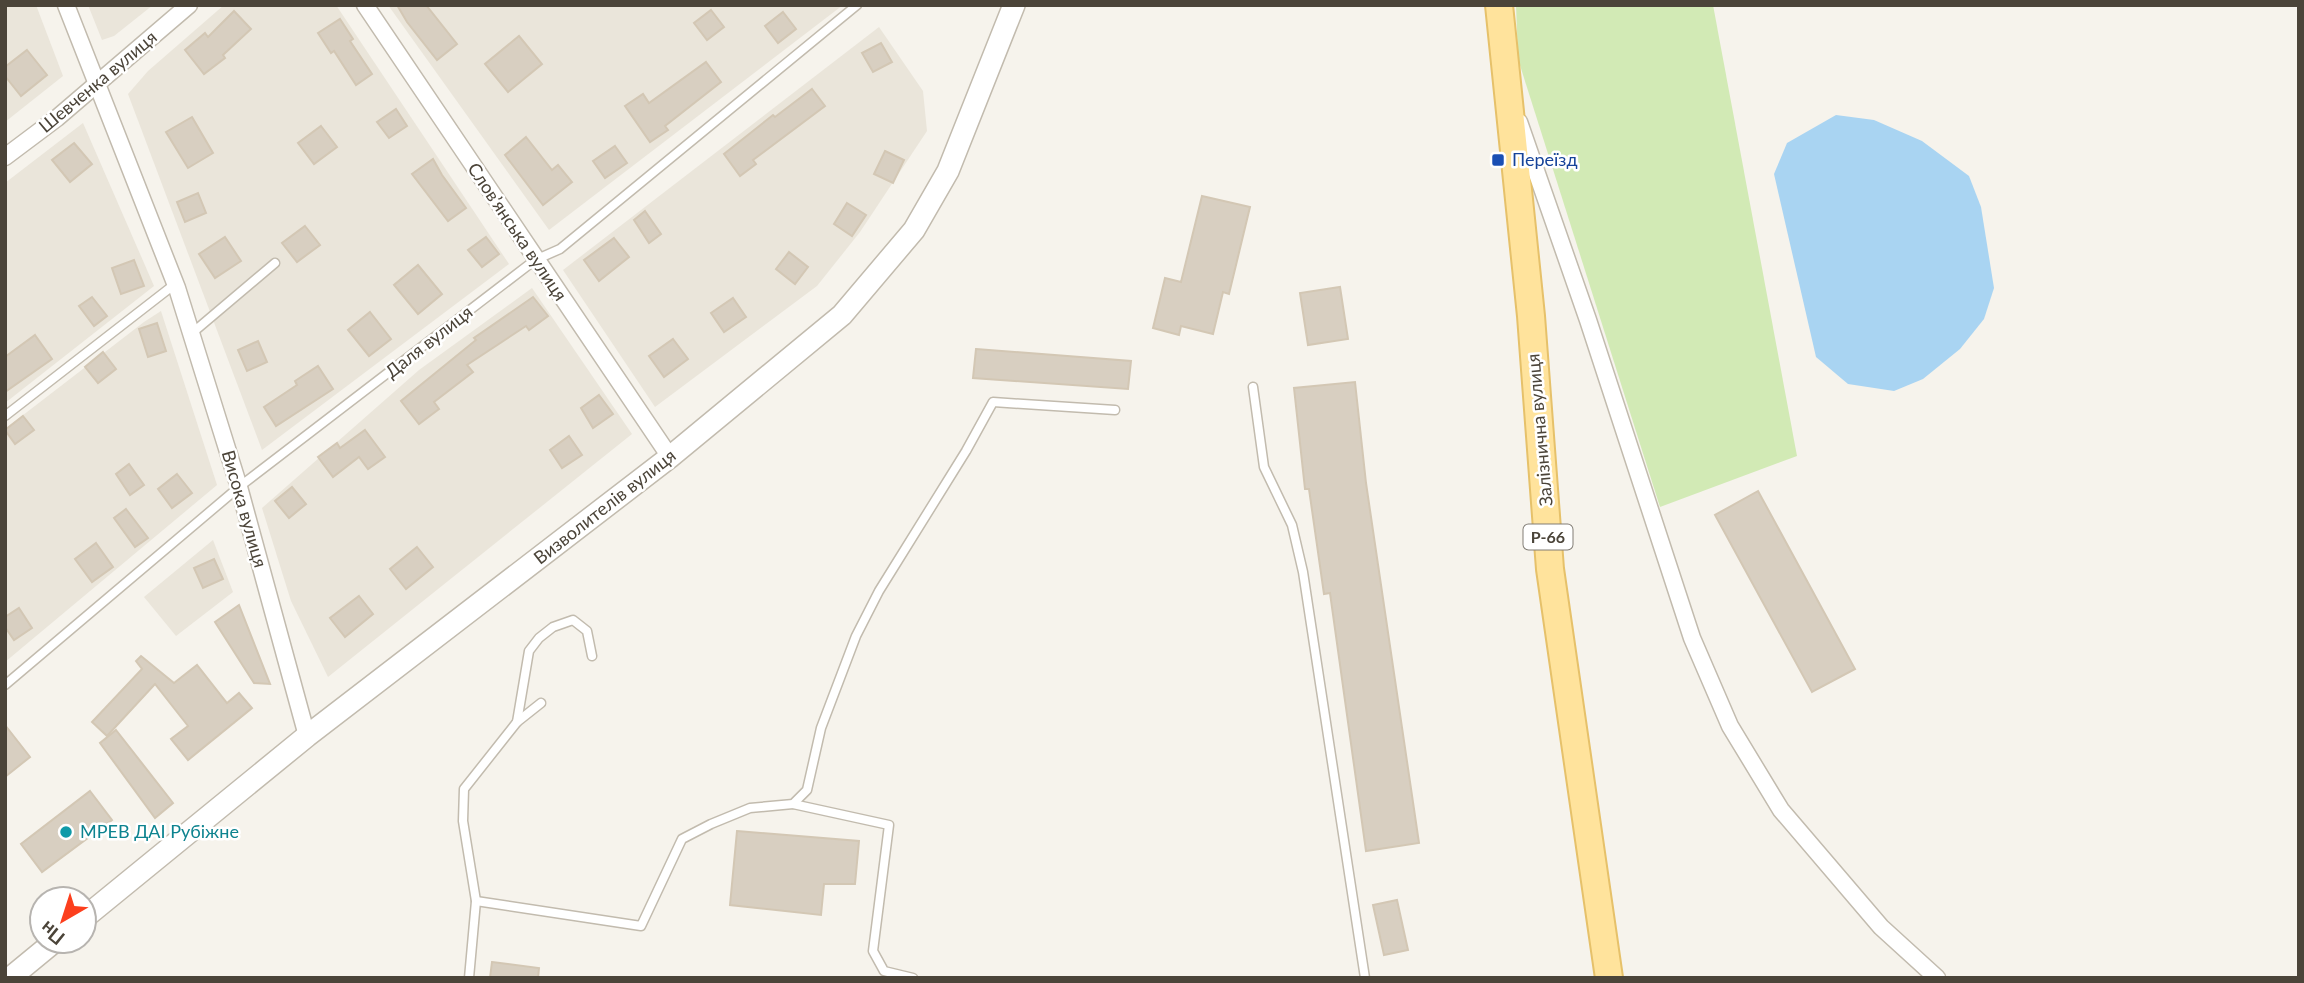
<svg xmlns="http://www.w3.org/2000/svg" width="2304" height="983" font-family="Lato,sans-serif">
	<style>
		.residential { fill: #eae5da }
		.green { fill: #d2eab5 }
		.water { fill: #a9d4f2 }
		.building { fill: #d8cfc1; stroke: #d3c7b4; stroke-width: 2 }
		.lines { fill: none; stroke-linecap: round; stroke-linejoin: round }
		.service-casing { stroke: #c2bbae; stroke-width: 11 }
		.minor-casing { stroke: #c2bbae; stroke-width: 19 }
		.tertiary-casing { stroke: #c2bbae; stroke-width: 24 }
		.primary-casing { stroke: #e6c16a; stroke-width: 30 }
		.service { stroke: #fff; stroke-width: 8 }
		.minor { stroke: #fff; stroke-width: 16 }
		.tertiary { stroke: #fff; stroke-width: 21 }
		.primary { stroke: #ffe39c; stroke-width: 26 }
		.transit-dot { fill: #1a4fb4; stroke: #fff; stroke-width: 2.5 }
		.culture-dot { fill: #0f9aa8; stroke: #fff; stroke-width: 2.5 }
		.labels { text-anchor: middle; stroke-width: 5; stroke-linejoin: round; paint-order: stroke }
		.shield { fill: #fff; stroke: #817c74; stroke-width: 2 }
		.shield-label { font-size: 16px; font-weight: bold; fill: #4b4439 }
		.street-label { font-size: 18px; fill: #4b4439; stroke: #fff }
		.transit-label { font-size: 18px; fill: #164399; stroke: #fff; text-anchor: start }
		.culture-label { font-size: 18px; fill: #0d838f; stroke: #fff; text-anchor: start }
	</style>
	<rect width="100%" height="100%" fill="#f6f3ec"/>
	<g class="residential">
		<path d="M 5,5 L 36,5 L 63,76 L 5,122 Z"/>
		<path d="M 88,5 L 153,5 L 114,36 L 102,40 Z"/>
		<path d="M 224,5 L 336,5 L 509,264 L 262,450 L 128,94 L 148,71 Z"/>
		<path d="M 388,5 L 843,5 L 549,230 Z"/>
		<path d="M 879,27 L 923,91 L 927,131 L 860,232 L 817,286 L 655,407 L 563,270 Z"/>
		<path d="M 83,123 L 154,286 L 5,403 L 5,183 Z"/>
		<path d="M 532,288 L 632,434 L 328,677 L 291,601 L 262,508 L 419,370 Z"/>
		<path d="M 161,311 L 217,485 L 5,662 L 5,429 L 144,322 Z"/>
		<path d="M 213,540 L 233,592 L 176,636 L 144,597 Z"/>
	</g>
	<path class="green" d="M 1516,5 L 1713,5 L 1797,456 L 1660,507 L 1518,59 Z"/>
	<path class="water" d="M 1836,115 L 1874,120 L 1922,141 L 1969,176 L 1981,207 L 1994,288 L 1984,319 L 1960,349 L 1923,379 L 1894,391 L 1848,384 L 1816,357 L 1774,174 L 1787,143 Z"/>
	<g class="building">
		<path d="M 397,5 L 426,5 L 457,44 L 437,60 L 407,22 Z"/>
		<path d="M 711,10 L 724,27 L 707,40 L 694,23 Z"/>
		<path d="M 234,11 L 251,29 L 223,55 L 225,58 L 204,74 L 185,50 L 205,33 L 208,37 Z"/>
		<path d="M 783,12 L 796,29 L 778,43 L 765,26 Z"/>
		<path d="M 340,19 L 353,39 L 350,41 L 372,74 L 356,85 L 334,51 L 331,53 L 318,33 Z"/>
		<path d="M 519,36 L 542,64 L 508,92 L 485,64 Z"/>
		<path d="M 881,43 L 892,62 L 873,72 L 862,53 Z"/>
		<path d="M 27,50 L 47,75 L 21,96 L 5,76 L 5,67 Z"/>
		<path d="M 706,62 L 721,82 L 665,126 L 668,130 L 650,142 L 625,106 L 643,94 L 649,103 Z"/>
		<path d="M 812,89 L 825,106 L 753,160 L 756,164 L 740,176 L 724,154 L 773,115 L 775,117 Z"/>
		<path d="M 396,109 L 407,126 L 389,138 L 377,122 Z"/>
		<path d="M 192,117 L 213,153 L 188,168 L 166,132 Z"/>
		<path d="M 321,126 L 337,147 L 314,164 L 298,143 Z"/>
		<path d="M 526,137 L 552,170 L 558,165 L 572,182 L 543,205 L 505,155 Z"/>
		<path d="M 74,143 L 92,164 L 70,182 L 52,160 Z"/>
		<path d="M 615,146 L 627,163 L 605,178 L 593,161 Z"/>
		<path d="M 885,151 L 904,160 L 893,183 L 874,174 Z"/>
		<path d="M 433,159 L 442,175 L 466,208 L 448,221 L 412,174 Z"/>
		<path d="M 198,193 L 206,213 L 185,222 L 177,202 Z"/>
		<path d="M 1202,196 L 1250,207 L 1229,294 L 1223,292 L 1213,334 L 1181,326 L 1179,335 L 1153,328 L 1165,278 L 1181,282 Z"/>
		<path d="M 847,203 L 866,215 L 852,236 L 834,224 Z"/>
		<path d="M 645,211 L 661,234 L 649,243 L 634,220 Z"/>
		<path d="M 305,226 L 320,245 L 297,262 L 282,243 Z"/>
		<path d="M 225,237 L 241,261 L 215,278 L 199,254 Z"/>
		<path d="M 486,237 L 499,254 L 482,267 L 468,250 Z"/>
		<path d="M 614,238 L 629,257 L 599,281 L 584,260 Z"/>
		<path d="M 789,252 L 808,267 L 795,284 L 776,269 Z"/>
		<path d="M 134,260 L 144,286 L 121,294 L 112,268 Z"/>
		<path d="M 418,265 L 442,294 L 418,314 L 394,285 Z"/>
		<path d="M 1340,287 L 1348,339 L 1308,345 L 1300,293 Z"/>
		<path d="M 92,297 L 107,316 L 94,326 L 79,306 Z"/>
		<path d="M 533,297 L 548,316 L 529,330 L 526,326 L 467,365 L 473,372 L 434,402 L 439,409 L 419,424 L 401,401 L 476,340 L 474,338 Z"/>
		<path d="M 733,298 L 746,317 L 724,332 L 711,313 Z"/>
		<path d="M 370,312 L 391,339 L 369,356 L 348,330 Z"/>
		<path d="M 157,323 L 166,351 L 148,357 L 139,329 Z"/>
		<path d="M 35,335 L 52,359 L 5,392 L 5,357 Z"/>
		<path d="M 673,339 L 688,359 L 664,377 L 649,356 Z"/>
		<path d="M 258,341 L 267,362 L 247,371 L 238,350 Z"/>
		<path d="M 976,349 L 1131,361 L 1128,389 L 973,378 Z"/>
		<path d="M 103,352 L 116,369 L 98,383 L 85,367 Z"/>
		<path d="M 318,366 L 333,389 L 276,426 L 264,407 L 297,385 L 295,381 Z"/>
		<path d="M 1355,382 L 1366,483 L 1419,843 L 1366,851 L 1330,593 L 1324,594 L 1309,489 L 1305,489 L 1294,388 Z"/>
		<path d="M 599,395 L 613,414 L 593,428 L 581,408 Z"/>
		<path d="M 23,416 L 34,430 L 15,444 L 5,430 Z"/>
		<path d="M 365,430 L 385,457 L 368,469 L 359,457 L 333,477 L 318,457 L 337,443 L 340,448 Z"/>
		<path d="M 569,436 L 582,455 L 562,468 L 550,450 Z"/>
		<path d="M 129,464 L 144,485 L 130,495 L 116,474 Z"/>
		<path d="M 177,474 L 192,493 L 172,508 L 158,489 Z"/>
		<path d="M 292,487 L 306,504 L 289,518 L 275,501 Z"/>
		<path d="M 1758,491 L 1855,669 L 1812,692 L 1715,515 Z"/>
		<path d="M 126,509 L 148,538 L 135,547 L 114,518 Z"/>
		<path d="M 96,543 L 113,567 L 92,582 L 75,559 Z"/>
		<path d="M 417,547 L 433,567 L 406,589 L 390,569 Z"/>
		<path d="M 214,559 L 223,579 L 203,588 L 194,568 Z"/>
		<path d="M 359,596 L 373,614 L 345,637 L 330,618 Z"/>
		<path d="M 239,605 L 270,684 L 254,683 L 215,622 Z"/>
		<path d="M 19,608 L 32,628 L 14,640 L 5,627 L 5,617 Z"/>
		<path d="M 141,656 L 174,683 L 197,665 L 227,703 L 239,693 L 252,708 L 188,760 L 171,739 L 188,726 L 155,684 L 107,736 L 92,722 L 142,669 L 136,661 Z"/>
		<path d="M 5,725 L 30,757 L 5,777 Z"/>
		<path d="M 116,730 L 173,803 L 155,818 L 100,743 Z"/>
		<path d="M 90,791 L 112,820 L 42,872 L 21,844 Z"/>
		<path d="M 737,831 L 859,841 L 855,884 L 824,884 L 821,915 L 730,905 Z"/>
		<path d="M 1397,900 L 1408,950 L 1384,955 L 1373,905 Z"/>
		<path d="M 492,962 L 539,968 L 538,978 L 490,978 Z"/>
	</g>
	<g class="lines">
		<g class="service-casing">
			<g id="service">
				<path d="M 191,334 L 275,263"/>
				<path d="M 1253,387 L 1264,467 L 1292,525 L 1303,572 L 1365,978"/>
				<path d="M 5,416 L 175,284"/>
				<path d="M 5,685 L 239,487 L 535,260 L 560,249 L 857,5"/>
				<path d="M 517,722 L 541,703"/>
				<path d="M 793,804 L 889,825 L 873,951 L 884,971 L 913,978"/>
				<path d="M 476,901 L 641,926 L 682,839 L 711,824 L 750,808 L 793,804 L 807,790 L 821,728 L 856,636 L 879,591 L 966,451 L 993,402 L 1115,410"/>
				<path d="M 469,978 L 476,901 L 463,821 L 464,789 L 517,722 L 529,651 L 539,638 L 553,627 L 573,620 L 587,631 L 592,656"/>
			</g>
		</g>
		<g class="minor-casing">
			<g id="minor">
				<path d="M 66,5 L 177,288 L 239,487 L 307,736"/>
				<path d="M 365,5 L 670,457"/>
				<path d="M 1519,122 L 1588,320 L 1692,638 L 1730,726 L 1781,810 L 1881,927 L 1937,978"/>
				<path d="M 5,157 L 57,118 L 189,5"/>
			</g>
		</g>
		<g class="tertiary-casing">
			<g id="tertiary">
				<path d="M 84,918 L 307,736 L 670,457 L 842,315 L 914,230 L 948,171 L 1014,5"/>
				<path d="M 10,978 L 55,941"/>
			</g>
		</g>
		<g class="primary-casing">
			<path id="primary" d="M 1499,5 L 1531,316 L 1550,569 L 1609,978"/>
		</g>
		<use href="#service" class="service"/>
		<use href="#minor" class="minor"/>
		<use href="#tertiary" class="tertiary"/>
		<use href="#primary" class="primary"/>
	</g>
	<rect class="transit-dot" x="1491" y="153" width="14" height="14" rx="3.5"/>
	<circle class="culture-dot" cx="66" cy="832" r="7"/>
	<g class="labels">
		<rect class="shield" x="1523.5" y="524.5" width="49" height="25" rx="5"/>
		<g class="shield-label">
			<text x="1548" y="543">Р-66</text>
		</g>
		<g class="street-label">
			<text transform="translate(98 82) rotate(-40)" y="6">Шевченка вулиця</text>
			<text transform="translate(517 232) rotate(56)" y="6">Слов’янська вулиця</text>
			<text transform="translate(429 342) rotate(-38)" y="6">Даля вулиця</text>
			<text transform="translate(1540 430) rotate(-95)" y="6">Залізнична вулиця</text>
			<text transform="translate(605 507) rotate(-38)" y="6">Визволителів вулиця</text>
			<text transform="translate(244 509) rotate(74)" y="6">Висока вулиця</text>
		</g>
		<g class="transit-label">
			<text x="1512" y="166">Переїзд</text>
		</g>
		<g class="culture-label">
			<text x="80" y="838">МРЕВ ДАІ Рубіжне</text>
		</g>
	</g>
	<rect width="2304" height="983" fill="none" stroke="#4b4439" stroke-width="14"/>
	<g transform="translate(63 920) rotate(219)"><circle r="33" fill="#ffffff" stroke="#b7b4b0" stroke-width="2"/>
	<path d="M0-5L12 26L0 18L-12 26Z" fill="#fc3f1d"/>
	<text y="-10" font-size="19" font-weight="bold" text-anchor="middle" fill="#4b4439">Пн</text>
	</g>
</svg>
